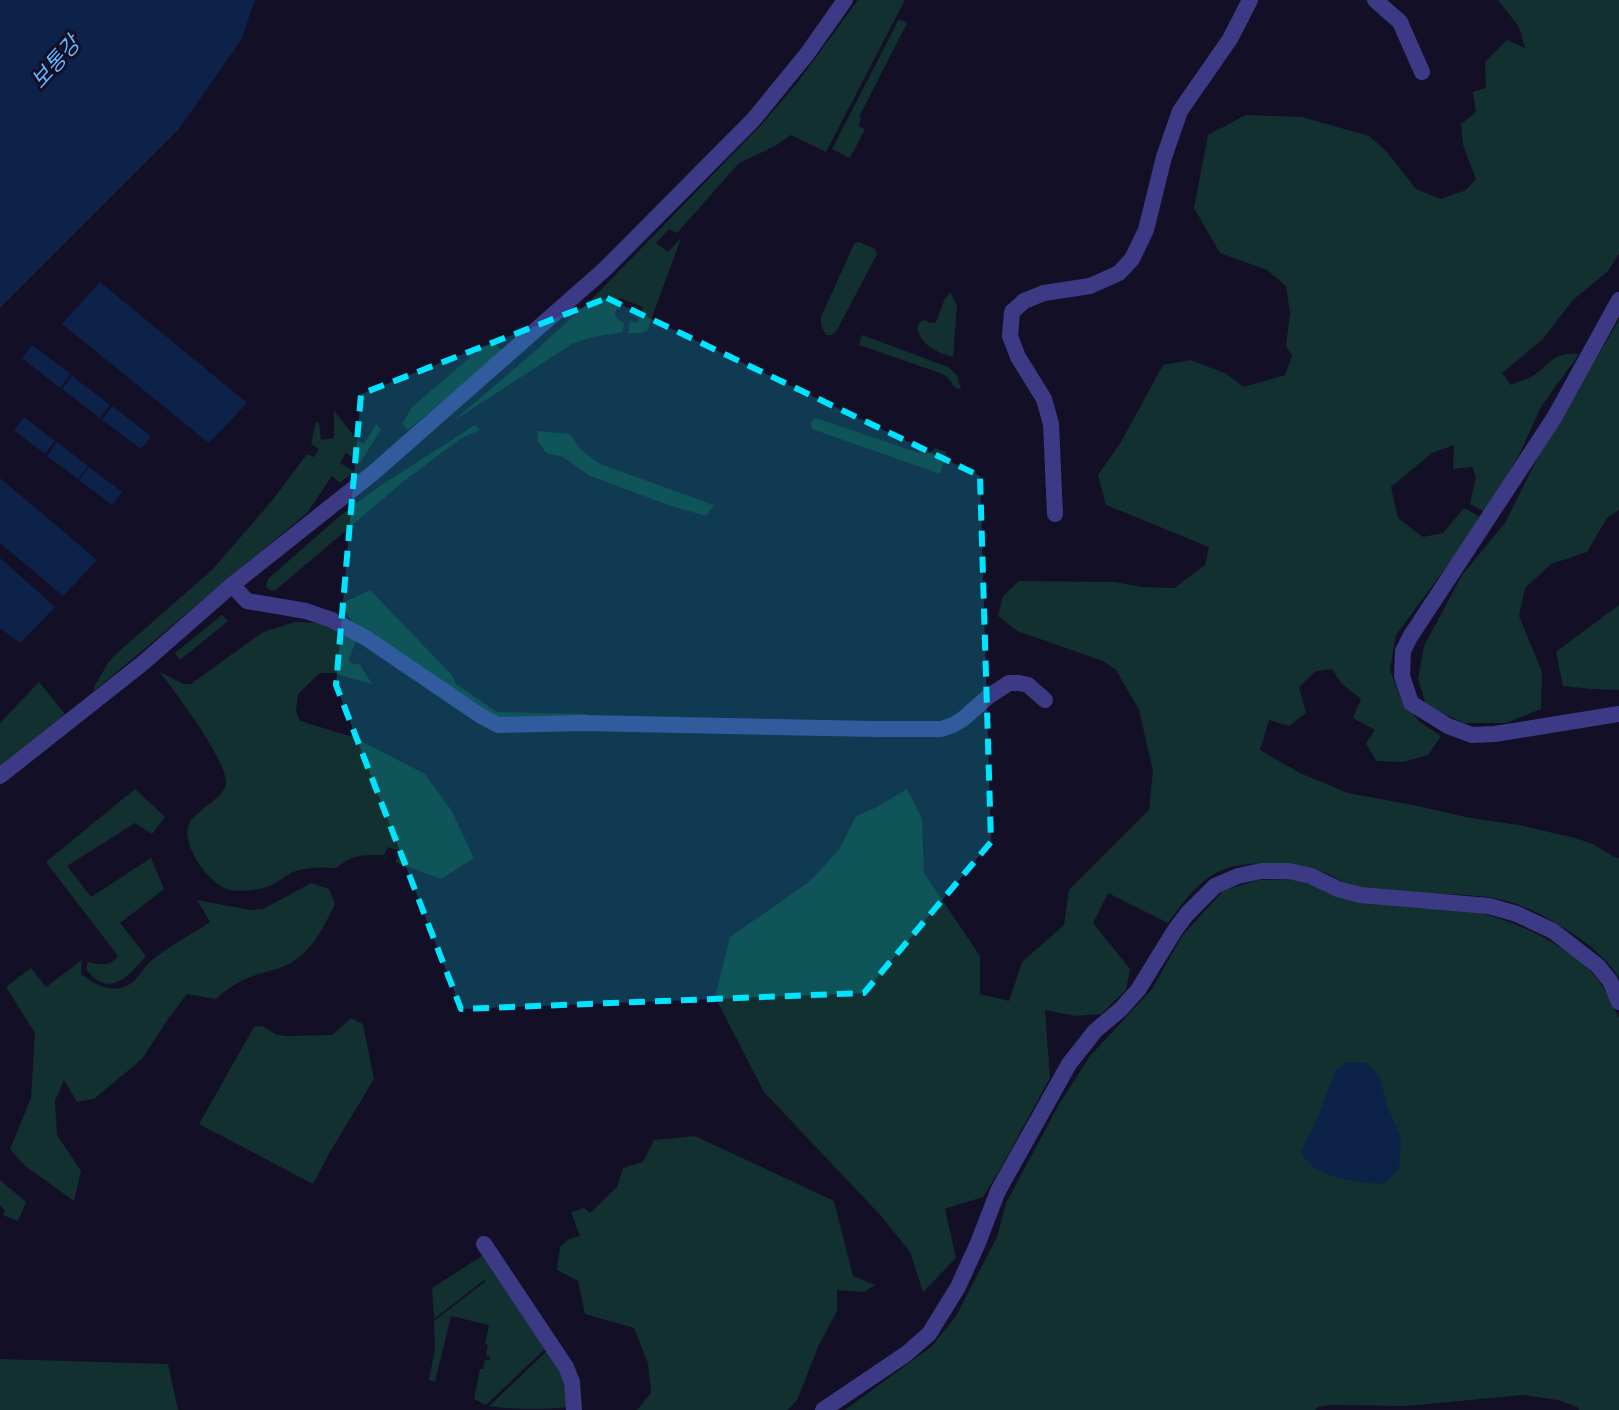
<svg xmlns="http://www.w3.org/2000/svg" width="1619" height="1410" font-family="'Fira Sans Condensed','Noto Sans KR',sans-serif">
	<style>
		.green { fill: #12302f }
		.water { fill: #0c2248 }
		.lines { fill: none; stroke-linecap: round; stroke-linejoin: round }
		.minor { stroke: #3d3a85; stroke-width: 16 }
		.marked { fill: #00e5ff; fill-opacity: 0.2; stroke: #00e5ff; stroke-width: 6; stroke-dasharray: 16 10; stroke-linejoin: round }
		.labels { text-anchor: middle; stroke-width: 6; stroke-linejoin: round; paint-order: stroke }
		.water-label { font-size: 22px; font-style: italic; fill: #62b6ff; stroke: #130f26 }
	</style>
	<rect width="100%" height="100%" fill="#130f26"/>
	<g class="green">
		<path d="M 858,0 L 905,0 L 826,152 L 791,135 L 775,146 L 739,163 L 677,233 L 669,229 L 656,243 L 668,252 L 681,238 L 647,331 L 641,333 L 628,333 L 630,321 L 637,323 L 643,307 L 619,298 L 615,315 L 618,320 L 624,323 L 623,332 L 592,337 L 572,344 L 452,422 L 535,351 L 590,301 L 762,124 L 797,83 Z"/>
		<path d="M 1498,0 L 1619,0 L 1619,254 L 1608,271 L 1573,300 L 1542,340 L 1502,373 L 1511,385 C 1519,381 1530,379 1537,373 C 1553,360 1555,352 1579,354 L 1541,407 L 1519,455 L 1485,512 L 1470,504 L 1476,477 L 1472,467 L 1453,469 L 1454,445 L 1432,453 L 1391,487 L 1398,518 L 1423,537 L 1443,533 L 1464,508 L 1479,516 L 1472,532 L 1396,635 L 1390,670 L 1402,701 L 1420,722 L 1441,736 L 1428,755 L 1403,762 L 1376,761 L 1366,743 L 1375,730 L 1353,718 L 1361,699 L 1341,683 L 1332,669 L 1316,671 L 1299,687 L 1306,713 L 1289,726 L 1269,720 L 1260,750 L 1300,773 L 1348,793 L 1413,805 L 1470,818 L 1519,825 L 1575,838 L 1593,844 L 1614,857 L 1619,858 L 1619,978 C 1610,962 1591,946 1576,936 C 1550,918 1519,901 1487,897 C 1447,892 1400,896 1359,887 C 1343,884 1330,873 1314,869 C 1291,862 1260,861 1236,866 C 1203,872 1186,899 1168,923 L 1108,893 L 1093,923 L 1130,969 L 1126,990 L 1101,1014 L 1076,1016 L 1045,1010 L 1050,1078 L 1002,1166 L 983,1197 L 945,1209 L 956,1258 L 923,1292 L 910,1252 L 882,1217 L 764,1092 L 715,997 L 730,937 L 809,882 L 839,850 L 856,816 L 875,808 L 907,789 L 922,819 L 924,873 L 980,956 L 980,994 L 1009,1001 L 1022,962 L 1064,925 L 1069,890 L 1149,810 L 1153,771 L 1139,710 L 1116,670 L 1103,661 L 1017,631 L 998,616 L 1003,596 L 1019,581 L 1115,582 L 1142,587 L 1174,588 L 1205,565 L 1209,547 L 1106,505 L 1098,475 L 1121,442 L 1163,365 L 1190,360 L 1225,373 L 1244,387 L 1285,375 L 1292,356 L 1286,346 L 1290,313 L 1286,286 L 1267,270 L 1220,253 L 1194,208 L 1208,135 L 1246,115 L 1302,117 L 1369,136 L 1387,152 L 1416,189 L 1441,199 L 1466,190 L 1476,179 L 1463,145 L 1461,124 L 1476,112 L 1473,92 L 1486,88 L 1485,62 L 1507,40 L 1525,48 L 1519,27 Z"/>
		<path d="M 899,19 L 907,23 L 859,117 L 861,119 L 858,126 L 865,129 L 850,158 L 832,149 Z"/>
		<path d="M 859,242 L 875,249 L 877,254 L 837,330 L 832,335 L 826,335 L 821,325 L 821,317 L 854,244 Z"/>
		<path d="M 950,292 L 957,305 L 953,357 C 936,352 922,346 917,328 L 920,322 L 925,320 L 930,323 L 936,322 L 944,301 Z"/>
		<path d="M 1619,320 L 1619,510 L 1607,518 L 1587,552 L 1551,564 L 1525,588 L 1519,616 L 1542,672 L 1541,709 L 1506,723 L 1464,723 L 1426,705 L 1418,679 L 1424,646 L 1462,575 L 1505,523 L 1544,445 Z"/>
		<path d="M 862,335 L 948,367 L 957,375 L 961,390 L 954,387 L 949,379 L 943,374 L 859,345 Z"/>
		<path d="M 495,343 L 502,351 L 408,430 L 402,424 L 412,407 L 481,348 Z"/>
		<path d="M 334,411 L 358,441 L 364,444 L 376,424 L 381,429 L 360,463 L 346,453 L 340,463 L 354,471 L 340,483 L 332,476 L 307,513 L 94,691 L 94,687 L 108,663 L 116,654 L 212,570 L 271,502 L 307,454 L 314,457 L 319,449 L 311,444 L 316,422 L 319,423 L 321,440 L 334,438 Z"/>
		<path d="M 816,418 L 922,454 L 930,453 L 935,448 L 947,452 L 940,474 L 815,430 L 812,429 L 811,422 Z"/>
		<path d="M 475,425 L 480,430 L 460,439 L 404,481 L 277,589 L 273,591 L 268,589 L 266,586 L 268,579 L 341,515 L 380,486 Z"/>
		<path d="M 538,431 L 570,434 L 580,449 L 600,464 L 714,505 L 706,516 L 671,506 L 590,476 L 563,457 L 546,453 L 537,440 Z"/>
		<path d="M 370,590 L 451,674 L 456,684 L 497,712 L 586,714 L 585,718 L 497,719 L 355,626 L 340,604 Z"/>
		<path d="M 1619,605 L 1619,690 L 1591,689 L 1563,686 L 1556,652 Z"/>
		<path d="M 222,615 L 228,621 L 180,660 L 175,653 Z"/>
		<path d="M 295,622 L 321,623 L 356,641 L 348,661 L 356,665 L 359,663 L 372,684 L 333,673 L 320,673 L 298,694 L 296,711 L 300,721 L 353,737 L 425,774 L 451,810 L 474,858 L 441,879 L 395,862 L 400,851 L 388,847 L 384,855 C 361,855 354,854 336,868 C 322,867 307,867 293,872 C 286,875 280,881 272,885 C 260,890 244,892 230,890 C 210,886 178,843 190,822 C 197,810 226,797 226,782 C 226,759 175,692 160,672 L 184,684 L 191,684 L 263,632 Z"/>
		<path d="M 39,682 L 65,714 L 0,768 L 0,723 Z"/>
		<path d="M 135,789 L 165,817 L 152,834 L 135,823 L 67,866 L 91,897 L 151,858 L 164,889 L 120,923 L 146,956 C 127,978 109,999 86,969 L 88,962 C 101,965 110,967 118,956 L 46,862 Z"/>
		<path d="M 1290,879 C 1335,891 1382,898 1428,907 C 1448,910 1469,910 1488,915 C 1524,925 1569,947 1594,975 C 1604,986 1611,1003 1619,1017 L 1619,1410 L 1579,1410 L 1578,1407 L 1558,1400 L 1523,1395 L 1407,1406 L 1330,1405 L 1318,1407 L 1315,1410 L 845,1410 L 932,1346 L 956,1316 L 997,1237 L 1006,1203 L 1058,1106 L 1090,1056 L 1152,989 L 1182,936 L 1224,890 L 1259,880 Z"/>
		<path d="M 311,883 L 329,889 L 335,904 C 325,924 315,947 295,960 C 286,967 276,969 266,972 C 248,976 228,987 216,999 L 187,994 L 168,1019 L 142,1059 L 94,1099 L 77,1102 L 64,1080 L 55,1101 L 57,1135 L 81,1171 L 74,1201 L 24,1165 L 10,1149 L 31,1098 L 35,1033 L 6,987 L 31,968 L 46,987 L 82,960 L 81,974 C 97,986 116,996 134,981 C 140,975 144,967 151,961 C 169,946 191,935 210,922 L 197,900 L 251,910 L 263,909 Z"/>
		<path d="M 351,1018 L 363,1024 L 374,1079 L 330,1152 L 313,1184 L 199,1124 L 254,1027 L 263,1026 L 275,1034 L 285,1036 L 332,1035 Z"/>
		<path d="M 695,1136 L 834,1201 L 853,1276 L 875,1285 L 864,1292 L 837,1290 L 837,1311 L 818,1347 L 797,1400 L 788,1410 L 637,1410 L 651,1393 L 648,1363 L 634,1328 L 585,1314 L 578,1281 L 557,1270 L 560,1247 L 569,1239 L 580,1236 L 571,1212 L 584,1208 L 590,1213 L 617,1187 L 623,1168 L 643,1162 L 654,1140 Z"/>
		<path d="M 0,1180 L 26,1202 L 18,1221 L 3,1215 L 5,1211 L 0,1205 Z"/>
		<path d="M 482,1256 L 545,1349 L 486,1405 L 474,1399 L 480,1369 L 483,1369 L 485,1360 L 490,1360 L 490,1356 L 486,1355 L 488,1345 L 485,1344 L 489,1325 L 451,1316 L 435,1382 L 429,1380 L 435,1348 L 434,1321 L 486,1281 L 484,1280 L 434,1319 L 432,1288 Z"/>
		<path d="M 547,1351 C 562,1374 566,1379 567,1407 C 552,1410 507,1409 489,1406 Z"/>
		<path d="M 0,1359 L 168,1364 L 178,1410 L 0,1410 Z"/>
	</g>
	<g class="water">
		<path d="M 0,0 L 255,0 L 241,40 L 179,129 L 0,308 Z"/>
		<path d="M 100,282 L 247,403 L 209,443 L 62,324 Z"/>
		<path d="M 32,345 L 71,374 L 60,388 L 22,358 Z"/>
		<path d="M 72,376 L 110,405 L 100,418 L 62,389 Z"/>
		<path d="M 112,406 L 151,436 L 141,449 L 102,420 Z"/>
		<path d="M 24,417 L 55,441 L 45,454 L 14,430 Z"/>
		<path d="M 57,442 L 88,466 L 78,479 L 47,456 Z"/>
		<path d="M 89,467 L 122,492 L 112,505 L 79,480 Z"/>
		<path d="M 0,478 L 97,560 L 63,596 L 0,543 Z"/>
		<path d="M 0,558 L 55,607 L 20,643 L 0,628 Z"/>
		<path d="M 1347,1062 L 1366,1063 L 1379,1075 L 1387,1105 L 1399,1133 L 1401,1142 L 1399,1169 L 1383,1184 C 1356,1182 1312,1179 1301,1151 L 1315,1124 L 1335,1071 Z"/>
	</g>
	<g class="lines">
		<g class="minor">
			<path d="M 1375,0 L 1400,22 L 1422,72"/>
			<path d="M 1619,300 L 1554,418 L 1410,637 L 1403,651 L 1402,676 L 1411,703 L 1448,726 L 1472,735 L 1495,734 L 1619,714"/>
			<path d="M 1055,514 L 1051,424 L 1044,399 L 1018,357 L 1010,336 L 1012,312 L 1024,301 L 1044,293 L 1090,286 L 1119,273 L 1132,259 L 1146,230 L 1164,157 L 1180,111 L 1230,39 L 1250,0"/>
			<path d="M 232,585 L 247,601 L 306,611 L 332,620 L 366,638 L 481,716 L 498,725 L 584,723 L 876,729 L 941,729 L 953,725 L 963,719 L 989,696 L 1009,683 L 1019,683 L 1028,685 L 1045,700"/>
			<path d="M 0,776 L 143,663 L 232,585 L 373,473 L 605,269 L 753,120 L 807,54 L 845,0"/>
			<path d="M 484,1244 L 566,1367 L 572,1382 L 574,1410"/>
			<path d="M 823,1410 L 906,1354 L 929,1334 L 958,1287 L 978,1243 L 998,1191 L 1069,1064 L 1095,1031 L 1121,1009 L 1138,990 L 1175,930 L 1187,914 L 1215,886 L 1238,876 L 1261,871 L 1289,871 L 1311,876 L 1338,889 L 1360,895 L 1489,906 L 1517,914 L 1553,931 L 1598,966 L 1610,981 L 1619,1002"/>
		</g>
	</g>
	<path class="marked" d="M 607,298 L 980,476 L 991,842 L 864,993 L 461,1009 L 336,685 L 361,394 Z"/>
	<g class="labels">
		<g class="water-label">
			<text transform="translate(55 62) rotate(-48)" y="8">보통강</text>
		</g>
	</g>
</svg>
